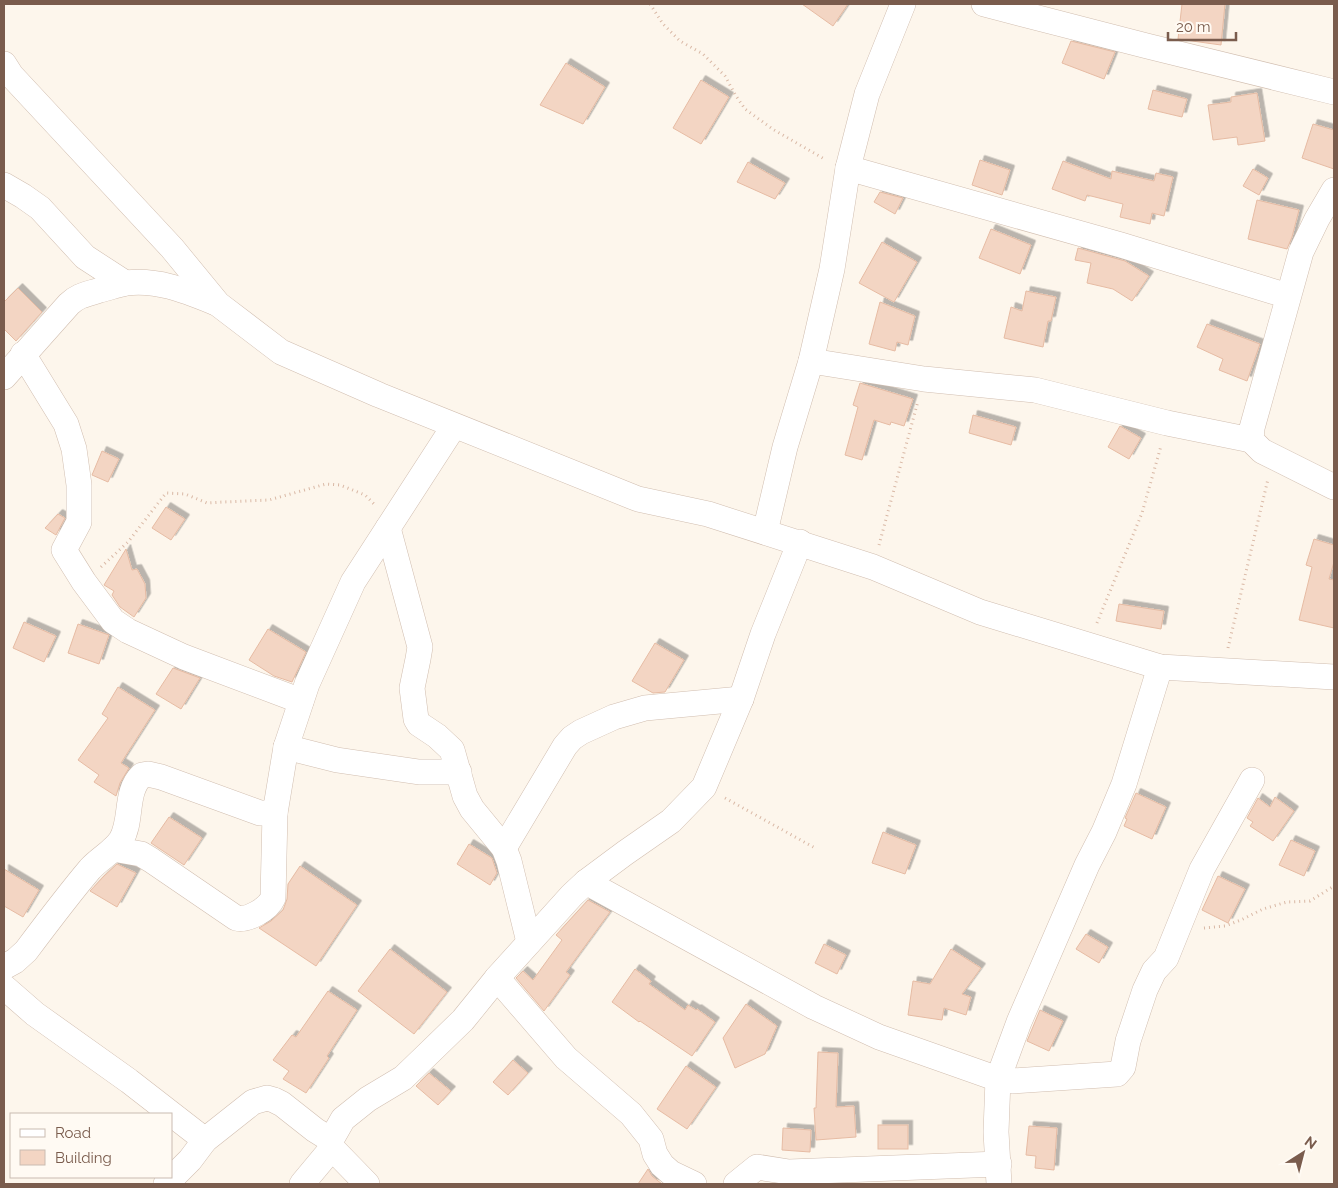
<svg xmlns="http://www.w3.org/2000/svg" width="1338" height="1188" font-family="Raleway,sans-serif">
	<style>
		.building { fill: #f3d5c3; stroke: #e6bba3; filter: url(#shadow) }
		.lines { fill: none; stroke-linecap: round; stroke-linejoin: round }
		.minor-casing { stroke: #d1beb0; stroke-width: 26 }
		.path { stroke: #d9b8a5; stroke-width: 3; stroke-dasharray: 1 4; stroke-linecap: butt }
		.minor { stroke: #fff; stroke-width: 25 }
	</style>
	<defs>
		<filter id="shadow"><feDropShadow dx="4.5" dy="-4.5" stdDeviation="0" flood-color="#0004"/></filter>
	</defs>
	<rect width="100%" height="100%" fill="#fdf6ec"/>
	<g class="building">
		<path d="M 802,4 L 848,4 L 833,26 Z"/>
		<path d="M 1182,4 L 1225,4 L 1221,45 L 1178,39 Z"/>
		<path d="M 1071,41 L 1115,52 L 1104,79 L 1062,63 Z"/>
		<path d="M 566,63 L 605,87 L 583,124 L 540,105 Z"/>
		<path d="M 701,80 L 729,97 L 701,144 L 673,128 Z"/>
		<path d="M 1153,90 L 1187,99 L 1182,117 L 1148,109 Z"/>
		<path d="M 1257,93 L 1265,141 L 1238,145 L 1237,137 L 1213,140 L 1208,105 L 1231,102 L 1231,97 Z"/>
		<path d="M 1313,124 L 1334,130 L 1334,169 L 1302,158 Z"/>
		<path d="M 980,160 L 1010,170 L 1002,195 L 972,185 Z"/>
		<path d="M 1063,161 L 1111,179 L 1112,171 L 1154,181 L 1156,173 L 1173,177 L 1164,216 L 1152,213 L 1150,224 L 1120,217 L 1123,204 L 1087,195 L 1085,201 L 1052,189 Z"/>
		<path d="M 748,162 L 785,183 L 775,199 L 737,182 Z"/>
		<path d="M 1253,169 L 1268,178 L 1259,195 L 1243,186 Z"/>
		<path d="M 880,192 L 903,198 L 895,214 L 874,202 Z"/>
		<path d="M 1257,200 L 1299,210 L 1292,237 L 1287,249 L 1248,239 Z"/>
		<path d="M 991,229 L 1031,245 L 1020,274 L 979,258 Z"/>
		<path d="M 882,242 L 917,262 L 894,302 L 859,283 Z"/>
		<path d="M 1078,248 L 1125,261 L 1149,276 L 1132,301 L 1113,289 L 1087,283 L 1091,263 L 1075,260 Z"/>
		<path d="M 18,288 L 42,312 L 16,341 L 4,329 L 4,302 Z"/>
		<path d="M 1026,291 L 1056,297 L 1051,321 L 1048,321 L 1043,347 L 1004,338 L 1011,307 L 1022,311 Z"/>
		<path d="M 880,302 L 915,316 L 908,345 L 897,342 L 895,351 L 869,344 Z"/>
		<path d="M 1207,324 L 1260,344 L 1247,381 L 1219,370 L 1223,359 L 1197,347 Z"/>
		<path d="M 860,383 L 913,399 L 904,426 L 891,422 L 890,425 L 874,420 L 862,460 L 845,455 L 858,407 L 853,405 Z"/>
		<path d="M 973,415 L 1016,427 L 1011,445 L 969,433 Z"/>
		<path d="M 1120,426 L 1141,438 L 1129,459 L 1108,447 Z"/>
		<path d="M 102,451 L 119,459 L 108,482 L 92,475 Z"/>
		<path d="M 166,507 L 185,519 L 171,540 L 152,528 Z"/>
		<path d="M 58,514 L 65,518 L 56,535 L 45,528 Z"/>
		<path d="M 1314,539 L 1334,545 L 1334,562 L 1329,579 L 1334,580 L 1334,628 L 1299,620 L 1312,567 L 1306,565 Z"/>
		<path d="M 126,549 L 132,570 L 137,569 L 145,584 L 146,598 L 134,617 L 120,607 L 112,595 L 114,591 L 104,585 Z"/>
		<path d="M 1119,604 L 1164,611 L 1161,629 L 1116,621 Z"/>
		<path d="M 24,622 L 56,636 L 44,662 L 13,648 Z"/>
		<path d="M 78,624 L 109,635 L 99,664 L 68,653 Z"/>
		<path d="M 268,629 L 306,652 L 292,682 L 274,676 L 249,660 Z"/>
		<path d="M 655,643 L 684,660 L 665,692 L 653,693 L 632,681 Z"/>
		<path d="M 173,668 L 200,678 L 181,709 L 156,694 Z"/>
		<path d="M 118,687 L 155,710 L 121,763 L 129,768 L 120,783 L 116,796 L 94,782 L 99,775 L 78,760 L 108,718 L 102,714 Z"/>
		<path d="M 1136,793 L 1166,807 L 1152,839 L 1124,826 L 1127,819 L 1125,818 Z"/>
		<path d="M 1275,797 L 1294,811 L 1273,841 L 1250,826 L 1253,822 L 1247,818 L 1258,798 L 1270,807 Z"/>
		<path d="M 169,817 L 202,838 L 184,865 L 151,843 Z"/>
		<path d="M 883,832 L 916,845 L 905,874 L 872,863 Z"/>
		<path d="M 1291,840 L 1315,851 L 1304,876 L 1279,865 Z"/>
		<path d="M 469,844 L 492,858 L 497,873 L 490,885 L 457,864 Z"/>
		<path d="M 117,864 L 136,873 L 117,907 L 90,891 L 104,876 Z"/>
		<path d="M 300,866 L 357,905 L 316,966 L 259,928 L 271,921 L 283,910 L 287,899 L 288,884 Z"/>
		<path d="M 4,869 L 39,890 L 23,917 L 4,906 Z"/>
		<path d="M 1218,876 L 1245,889 L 1228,923 L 1202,910 Z"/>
		<path d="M 588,900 L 610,912 L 566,972 L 570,975 L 544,1011 L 516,978 L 523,971 L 533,980 L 562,940 L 556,935 Z"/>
		<path d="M 1086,934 L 1108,947 L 1099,963 L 1076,949 Z"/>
		<path d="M 824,944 L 846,955 L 837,974 L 815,963 Z"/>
		<path d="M 390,949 L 447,992 L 414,1034 L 358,991 Z"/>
		<path d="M 951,949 L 981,968 L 962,994 L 971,997 L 966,1015 L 944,1008 L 942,1020 L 908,1015 L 913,981 L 930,984 Z"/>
		<path d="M 635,969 L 651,981 L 649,984 L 685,1010 L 688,1005 L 696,1010 L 697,1009 L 715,1022 L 692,1056 L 640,1021 L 639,1022 L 612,1002 Z"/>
		<path d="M 328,991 L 357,1010 L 327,1056 L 329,1058 L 306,1093 L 283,1079 L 289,1071 L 273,1060 L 292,1035 L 296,1037 Z"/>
		<path d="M 746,1004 L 777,1026 L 765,1054 L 735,1068 L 723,1038 Z"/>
		<path d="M 1040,1010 L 1063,1021 L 1049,1051 L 1027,1041 Z"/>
		<path d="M 818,1052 L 838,1053 L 836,1107 L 854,1106 L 856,1137 L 816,1140 L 814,1108 L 816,1108 Z"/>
		<path d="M 513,1060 L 528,1073 L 508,1095 L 493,1082 Z"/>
		<path d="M 686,1066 L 716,1087 L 687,1129 L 657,1109 Z"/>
		<path d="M 429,1073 L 451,1091 L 438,1105 L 416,1086 Z"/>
		<rect x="878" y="1125" width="30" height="24"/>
		<path d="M 1029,1126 L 1057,1128 L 1054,1170 L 1035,1168 L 1036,1156 L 1026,1155 Z"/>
		<path d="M 783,1128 L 811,1130 L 810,1152 L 782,1150 Z"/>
		<path d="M 648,1169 L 652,1176 L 662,1184 L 638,1184 Z"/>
	</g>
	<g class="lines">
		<g class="minor-casing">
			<g id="minor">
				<path d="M 984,4 L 1147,46 L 1334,92"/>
				<path d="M 4,64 L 11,75 L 172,248 L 218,304 L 281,352 L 379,395 L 638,499 L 708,514 L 873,567 L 980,612 L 1160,667 L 1334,677"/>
				<path d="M 848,168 L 1121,245 L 1288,296"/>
				<path d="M 4,185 L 23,196 L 40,208 L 85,257 L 125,283"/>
				<path d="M 1334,190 L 1317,219 L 1301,252 L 1252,428 L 1251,440 L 1262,451 L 1334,487"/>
				<path d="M 23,354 L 66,424 L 74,449 L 79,485 L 79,522 L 64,550 L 84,582 L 113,621 L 128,631 L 184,657 L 301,701"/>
				<path d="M 811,361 L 924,379 L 1035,390 L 1167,423 L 1251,440"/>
				<path d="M 4,377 L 69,304 C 78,295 88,294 100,290 C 108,288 117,285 126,283 C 158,279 186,291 216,303"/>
				<path d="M 388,528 L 420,647 L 418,659 L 412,688 L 416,719 L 419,724 L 437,736 L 452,750 L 465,796 L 472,809 L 504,848 L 509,861 L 529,942"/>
				<path d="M 765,532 L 785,447 L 811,361 L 832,269 L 848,168 L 867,94 L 903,4"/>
				<path d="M 286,747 L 337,760 L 419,772 L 459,772"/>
				<path d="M 504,848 L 565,746 L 572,738 L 581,732 L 614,717 L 645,708 L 741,699"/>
				<path d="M 113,849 L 141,854 L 151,860 L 236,918 C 248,921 268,909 273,898 L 275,813 L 286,747 L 307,684 L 353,582 L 454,426"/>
				<path d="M 586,882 L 814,1007 L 879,1037 L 998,1079 L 1012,1081 L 1117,1074 L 1123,1067 L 1128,1041 L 1145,990 L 1154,971 L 1166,958 L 1202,869 L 1252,780"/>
				<path d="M 4,967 L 15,961 L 26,951 C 47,923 68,895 90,869 C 100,858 113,852 121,840 C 133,820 124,792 142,775 L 148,774 L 161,777 L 260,813 L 275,813"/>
				<path d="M 497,978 L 566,1058 L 631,1114 L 651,1139 L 655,1154 L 662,1165 L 671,1173 L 694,1184"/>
				<path d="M 4,987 L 35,1014 L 129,1081 L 205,1140"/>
				<path d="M 166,1184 L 190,1160 L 205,1140 L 253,1102 L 267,1098 L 274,1100 L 282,1104 L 315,1130 L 331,1140"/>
				<path d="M 302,1184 L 332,1148"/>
				<path d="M 367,1184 L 332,1148 L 331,1140 L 343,1119 L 368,1099 L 403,1078 L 430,1052 L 463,1020 L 497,978 L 572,895 L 586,882 L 625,853 L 671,821 L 704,787 L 741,699 L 763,634 L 800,542"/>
				<path d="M 736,1184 L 757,1167 L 789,1172 L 999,1164"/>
				<path d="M 999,1184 L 996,1132 L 998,1079 L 1019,1022 L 1087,865 L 1104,832 L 1124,784 L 1160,667"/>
			</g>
		</g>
		<g class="path">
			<path d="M 650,4 L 663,24 L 680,41 L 703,54 L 725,76 L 736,96 L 745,109 L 774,130 L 826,160"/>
			<path d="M 879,545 L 918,401"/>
			<path d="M 101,567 L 128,542 L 166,493 L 185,494 L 207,503 L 223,502 L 269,500 L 326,484 L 340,485 L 365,495 L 376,506"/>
			<path d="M 1097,623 L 1142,513 L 1161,446"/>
			<path d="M 1228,648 L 1268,479"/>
			<path d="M 725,798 L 815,848"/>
			<path d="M 1204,928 L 1225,926 L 1241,920 L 1263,909 L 1287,902 L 1310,901 L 1334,886"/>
		</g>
		<use href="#minor" class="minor"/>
	</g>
	<rect width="1338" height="1188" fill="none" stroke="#7a5c4d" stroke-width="10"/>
	<rect x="10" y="1113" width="162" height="65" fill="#fffaf3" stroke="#cabbb1"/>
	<rect x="20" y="1129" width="25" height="8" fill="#ffffff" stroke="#cabbb1"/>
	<text x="55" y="1138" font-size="15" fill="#7a5c4d">Road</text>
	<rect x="20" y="1150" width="25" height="15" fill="#f3d5c3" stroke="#cabbb1"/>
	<text x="55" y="1163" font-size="15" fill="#7a5c4d">Building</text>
	<g transform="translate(1303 1153) rotate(36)" stroke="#fffaf3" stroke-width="4" paint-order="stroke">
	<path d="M0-4L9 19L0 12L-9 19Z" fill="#7a5c4d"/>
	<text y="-8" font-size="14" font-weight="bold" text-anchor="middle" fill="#7a5c4d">N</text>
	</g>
	<path d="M1168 32v8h68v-8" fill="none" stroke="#7a5c4d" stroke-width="2.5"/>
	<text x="1176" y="32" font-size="15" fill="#7a5c4d" stroke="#fffaf3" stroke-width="4" paint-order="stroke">20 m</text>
</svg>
